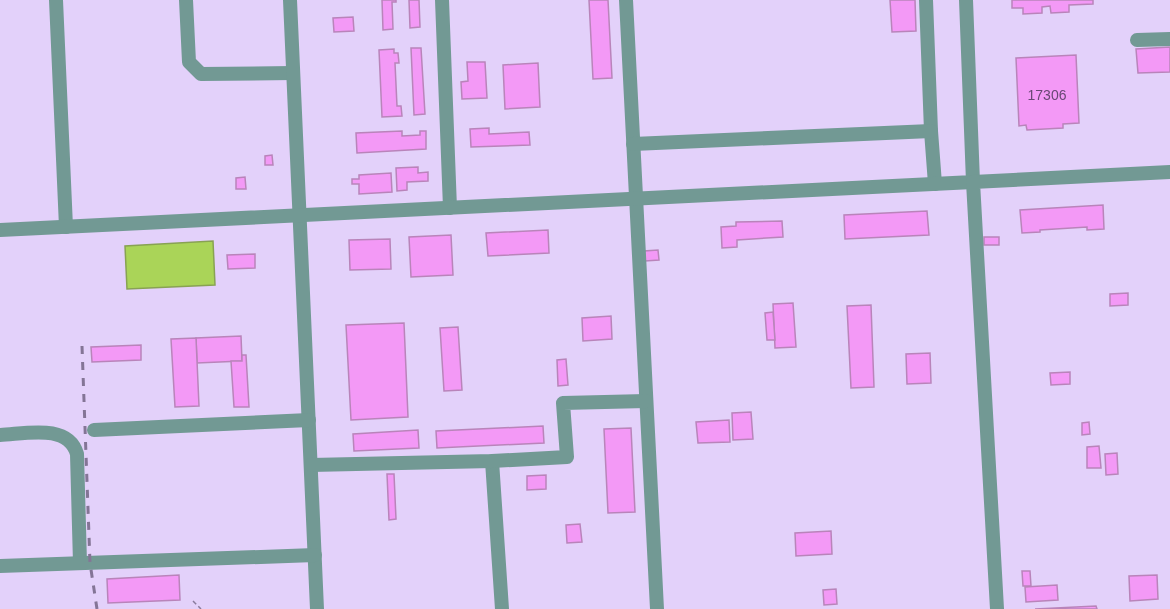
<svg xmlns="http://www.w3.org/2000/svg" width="1170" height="609" font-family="Arial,sans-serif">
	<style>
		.water { fill: #aad458; stroke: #88a253; stroke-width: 1.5 }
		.building { fill: #f399f6; stroke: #b984ba; stroke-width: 1.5 }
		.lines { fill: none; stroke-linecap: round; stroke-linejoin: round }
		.path { stroke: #8a7b9d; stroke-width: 1.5; stroke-dasharray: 4.5 3; stroke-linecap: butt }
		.minor { stroke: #729994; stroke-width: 14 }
		.rail { stroke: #847596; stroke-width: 3; stroke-dasharray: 8 8; stroke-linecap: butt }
		.labels { text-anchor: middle; stroke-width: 6; stroke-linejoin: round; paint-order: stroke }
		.number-label { font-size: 14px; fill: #684874 }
	</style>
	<rect width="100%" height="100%" fill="#e3d1fa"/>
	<path class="water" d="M 213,241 L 215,285 L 127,289 L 125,246 Z"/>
	<g class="building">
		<path d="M 382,0 L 396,0 L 396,2 L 392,2 L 393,29 L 383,30 Z"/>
		<path d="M 409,0 L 419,0 L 420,27 L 410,28 Z"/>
		<path d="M 589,0 L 608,0 L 612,78 L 593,79 Z"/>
		<path d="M 890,0 L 915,0 L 916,31 L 892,32 Z"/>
		<path d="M 1012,0 L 1093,0 L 1093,4 L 1069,5 L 1069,12 L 1051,13 L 1050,6 L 1042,7 L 1042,13 L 1023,14 L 1023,8 L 1012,8 Z"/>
		<path d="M 353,17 L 354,31 L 334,32 L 333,18 Z"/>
		<path d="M 1170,47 L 1170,72 L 1138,73 L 1136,49 Z"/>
		<path d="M 411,48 L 421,48 L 425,114 L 414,115 Z"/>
		<path d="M 394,49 L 394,53 L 398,53 L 399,63 L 395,63 L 397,106 L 401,106 L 402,116 L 382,117 L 379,50 Z"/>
		<path d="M 1076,55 L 1079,123 L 1063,124 L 1063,128 L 1027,130 L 1026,125 L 1019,126 L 1016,58 Z"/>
		<path d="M 467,62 L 485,62 L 487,98 L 462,99 L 461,82 L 468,81 Z"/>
		<path d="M 538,63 L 540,107 L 505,109 L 503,65 Z"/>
		<path d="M 489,128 L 489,134 L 529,132 L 530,145 L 471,147 L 470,129 Z"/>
		<path d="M 402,131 L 402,136 L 420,135 L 420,131 L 426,131 L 426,149 L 357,153 L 356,133 Z"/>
		<path d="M 272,155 L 273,165 L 265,165 L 265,156 Z"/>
		<path d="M 418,167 L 418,173 L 428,172 L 428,181 L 407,182 L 407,190 L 397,191 L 396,168 Z"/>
		<path d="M 391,173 L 392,192 L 359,194 L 359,184 L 352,184 L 352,179 L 359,179 L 359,175 Z"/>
		<path d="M 245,177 L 246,189 L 236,189 L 236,178 Z"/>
		<path d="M 1103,205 L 1104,229 L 1087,230 L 1087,227 L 1040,230 L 1040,232 L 1022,233 L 1020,210 Z"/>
		<path d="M 927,211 L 929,235 L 845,239 L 844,215 Z"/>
		<path d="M 782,221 L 783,237 L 737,240 L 737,247 L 722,248 L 721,227 L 736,226 L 736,222 Z"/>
		<path d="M 548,230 L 549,253 L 488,256 L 486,233 Z"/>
		<path d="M 451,235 L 453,275 L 411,277 L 409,237 Z"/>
		<rect x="984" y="237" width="15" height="8"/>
		<path d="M 390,239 L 391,269 L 350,270 L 349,240 Z"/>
		<path d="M 658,250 L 659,260 L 645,261 L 644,251 Z"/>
		<path d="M 255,254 L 255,268 L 228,269 L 227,255 Z"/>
		<path d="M 1128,293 L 1128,305 L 1110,306 L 1110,294 Z"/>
		<path d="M 793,303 L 796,347 L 775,348 L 773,304 Z"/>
		<path d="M 871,305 L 874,387 L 851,388 L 847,306 Z"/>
		<path d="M 773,312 L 775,340 L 767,340 L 765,313 Z"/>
		<path d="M 611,316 L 612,339 L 583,341 L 582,318 Z"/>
		<path d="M 404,323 L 408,417 L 351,420 L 346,325 Z"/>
		<path d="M 458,327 L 462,390 L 444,391 L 440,328 Z"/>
		<path d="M 241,336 L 242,361 L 197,363 L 196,338 Z"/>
		<path d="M 196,338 L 199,406 L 175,407 L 171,339 Z"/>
		<path d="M 141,345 L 141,360 L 92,362 L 91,347 Z"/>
		<path d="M 930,353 L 931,383 L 907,384 L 906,354 Z"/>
		<path d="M 242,355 L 246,355 L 249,407 L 234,407 L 231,361 L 242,361 Z"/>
		<path d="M 566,359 L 568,385 L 558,386 L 557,360 Z"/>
		<path d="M 1070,372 L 1070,384 L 1051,385 L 1050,373 Z"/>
		<path d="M 751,412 L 753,439 L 733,440 L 732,413 Z"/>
		<path d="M 729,420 L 730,442 L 698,443 L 696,422 Z"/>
		<path d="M 1089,422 L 1090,434 L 1082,435 L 1082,423 Z"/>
		<path d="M 543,426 L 544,443 L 437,448 L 436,431 Z"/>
		<path d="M 631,428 L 635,512 L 608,513 L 604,429 Z"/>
		<path d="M 418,430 L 419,448 L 354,451 L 353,434 Z"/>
		<path d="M 1099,446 L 1101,468 L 1087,468 L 1087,447 Z"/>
		<path d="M 1117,453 L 1118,474 L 1106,475 L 1105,454 Z"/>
		<path d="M 387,474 L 394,474 L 396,519 L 389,520 Z"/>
		<path d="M 546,475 L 546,489 L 527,490 L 527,476 Z"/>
		<path d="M 580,524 L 582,542 L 567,543 L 566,525 Z"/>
		<path d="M 831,531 L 832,554 L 796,556 L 795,533 Z"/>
		<path d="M 1022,571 L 1030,571 L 1031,586 L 1023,586 Z"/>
		<path d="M 179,575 L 180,600 L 108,603 L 107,579 Z"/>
		<path d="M 1157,575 L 1158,599 L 1130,601 L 1129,576 Z"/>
		<path d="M 1057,585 L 1058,600 L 1026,602 L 1025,587 Z"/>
		<path d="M 836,589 L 837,604 L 824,605 L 823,590 Z"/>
		<path d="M 1096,606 L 1097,609 L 1035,609 Z"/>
	</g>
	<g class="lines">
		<path class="path" d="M 193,601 L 201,609"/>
		<g class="minor">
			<path d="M 56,0 L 66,227"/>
			<path d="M 186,0 L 189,62 L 201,74 L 293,73"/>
			<path d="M 290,0 L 317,609"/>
			<path d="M 442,0 L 450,208"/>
			<path d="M 626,0 L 657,609"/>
			<path d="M 926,0 L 931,131 L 935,184"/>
			<path d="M 1137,40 L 1170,39"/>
			<path d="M 633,144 L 931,131"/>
			<path d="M 0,230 L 973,182 L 966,0"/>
			<path d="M 94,430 L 309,420"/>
			<path d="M 0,435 C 25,434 68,423 77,454 L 80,563"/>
			<path d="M 492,461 L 502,609"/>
			<path d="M 311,465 L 492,461 L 567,457 L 563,403 L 646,401"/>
			<path d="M 0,566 L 315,555"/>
			<path d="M 997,609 L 973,182 L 1170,172"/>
		</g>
		<path class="rail" d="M 82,346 L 90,563 L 97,609"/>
	</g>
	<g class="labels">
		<g class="number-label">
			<text x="1047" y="100">17306</text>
		</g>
	</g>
</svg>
